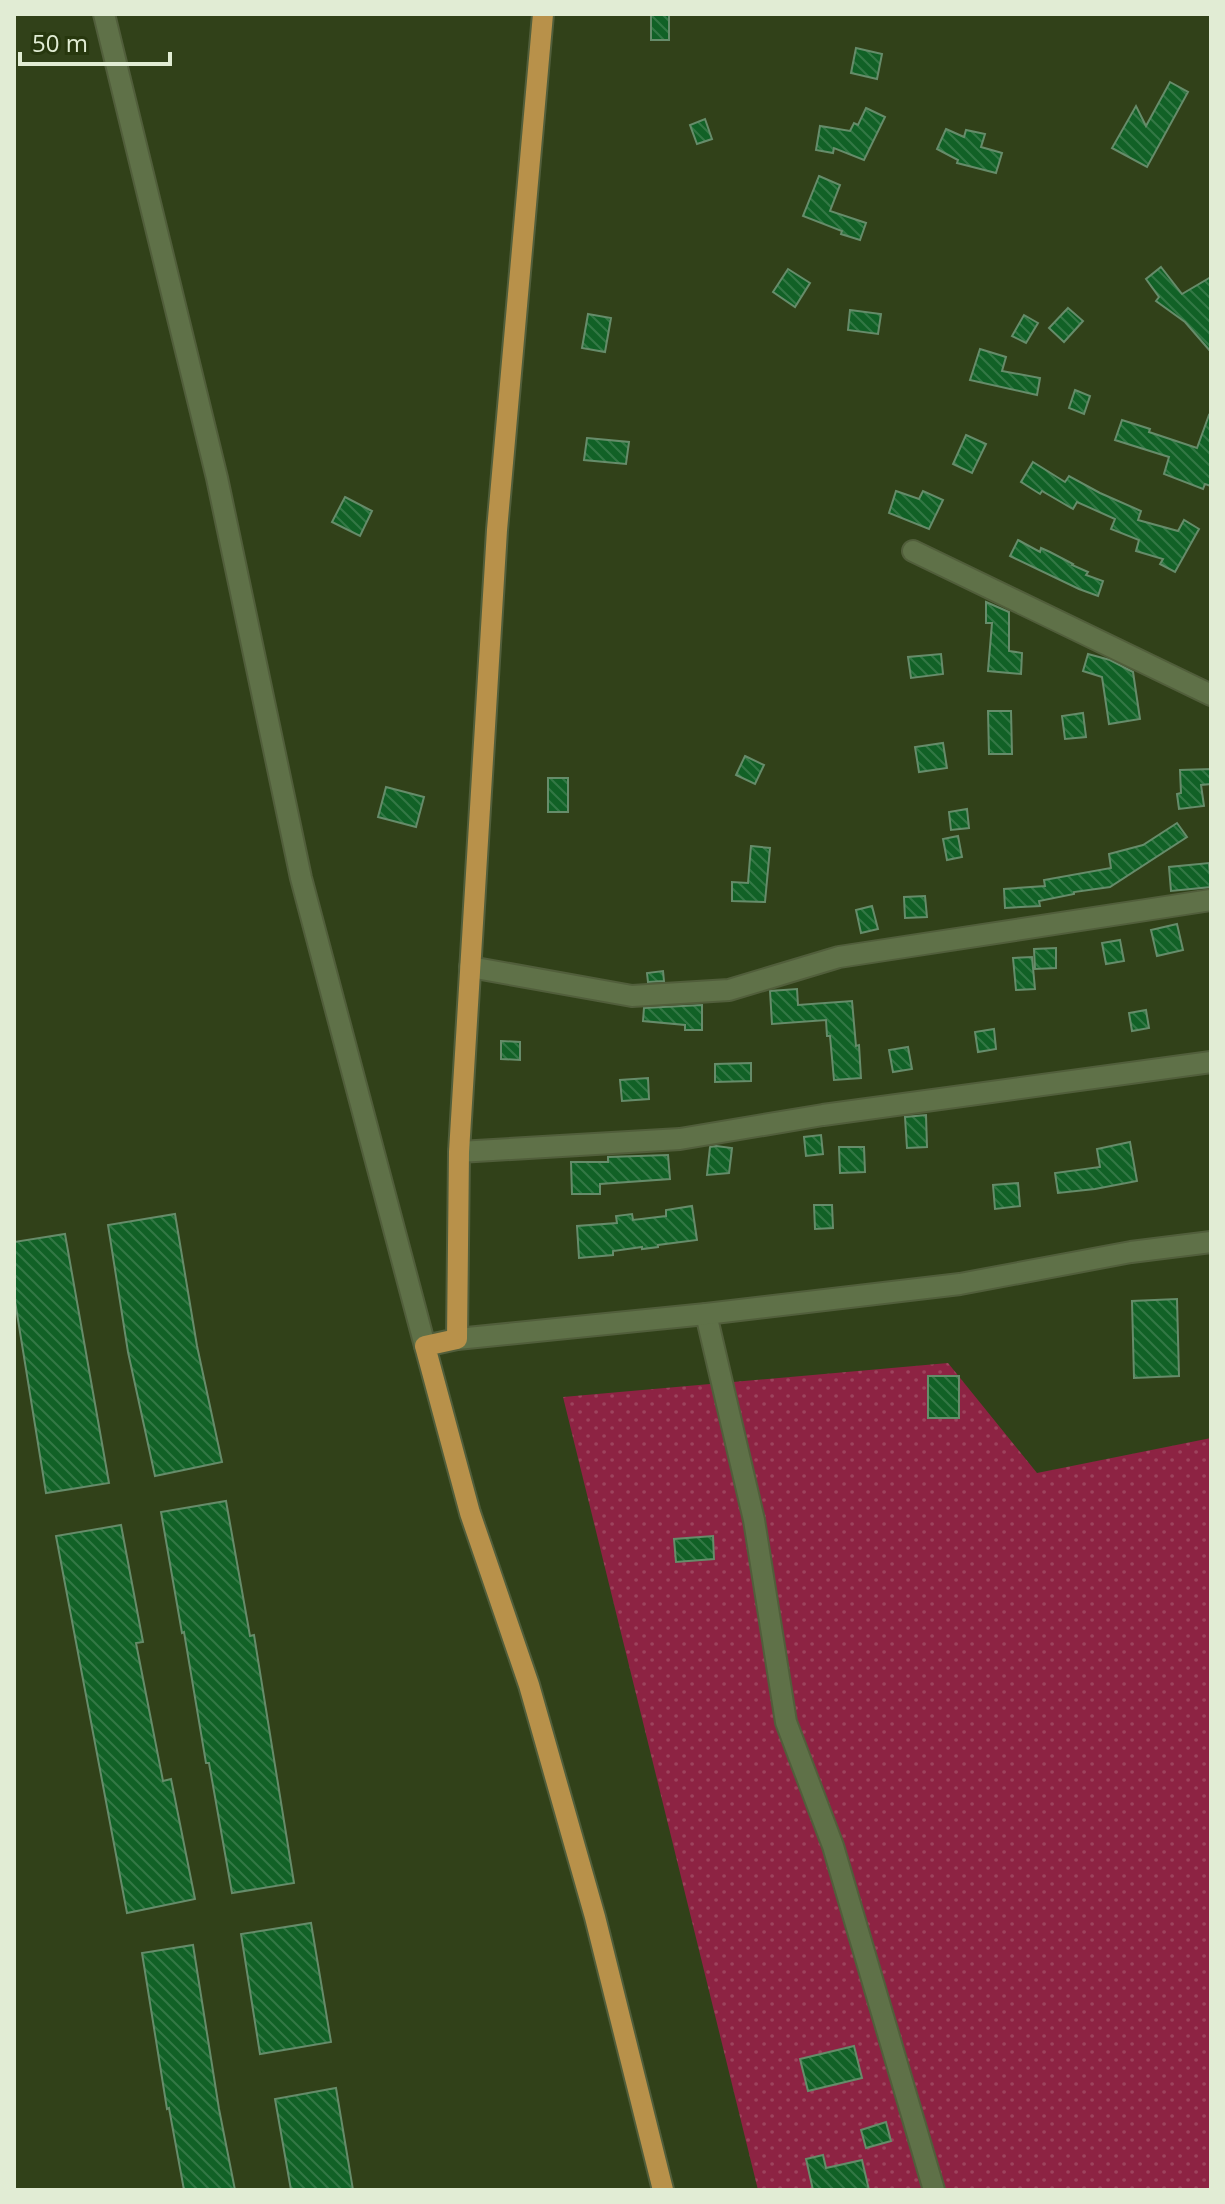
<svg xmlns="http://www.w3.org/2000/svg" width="1225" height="2204" font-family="'Open Sans',sans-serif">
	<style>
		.green { fill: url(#green-dots) }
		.building { fill: url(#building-back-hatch); stroke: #668c6a; stroke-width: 2 }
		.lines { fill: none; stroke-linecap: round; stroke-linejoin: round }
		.minor-casing { stroke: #515e3b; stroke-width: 24 }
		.major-casing { stroke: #515e3b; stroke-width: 24 }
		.minor { stroke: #5f7148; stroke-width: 20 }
		.major { stroke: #b8914a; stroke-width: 20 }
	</style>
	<defs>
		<pattern id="green-dots" width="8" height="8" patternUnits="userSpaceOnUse" patternTransform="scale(2)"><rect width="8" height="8" fill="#8d2343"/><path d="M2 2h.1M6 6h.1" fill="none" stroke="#9d435d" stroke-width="1.8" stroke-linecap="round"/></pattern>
		<pattern id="building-back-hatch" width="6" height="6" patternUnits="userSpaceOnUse" patternTransform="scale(2)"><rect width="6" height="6" fill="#116126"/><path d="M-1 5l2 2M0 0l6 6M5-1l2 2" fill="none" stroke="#337845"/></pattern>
	</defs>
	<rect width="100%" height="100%" fill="#314119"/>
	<path class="green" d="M 948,1363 L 1037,1473 L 1211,1438 L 1211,2190 L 758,2190 L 563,1397 Z"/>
	<g class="building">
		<rect x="651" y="15" width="18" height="25"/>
		<path d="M 856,48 L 882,54 L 877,79 L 851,73 Z"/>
		<path d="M 1170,82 L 1188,92 L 1147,167 L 1112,148 L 1136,106 L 1146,126 Z"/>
		<path d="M 866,108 L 885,117 L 864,160 L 834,148 L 833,153 L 816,150 L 820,126 L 850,131 L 854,123 L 858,125 Z"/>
		<path d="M 705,119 L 712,139 L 697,144 L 690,125 Z"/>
		<path d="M 946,129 L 964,137 L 966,130 L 985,134 L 981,147 L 1002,153 L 996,173 L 957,163 L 958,160 L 937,149 Z"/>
		<path d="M 819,176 L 840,185 L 830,211 L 866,223 L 860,240 L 841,234 L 842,231 L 803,216 Z"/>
		<path d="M 1161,267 L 1182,294 L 1211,277 L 1211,352 L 1185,322 L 1156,301 L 1159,297 L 1146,279 Z"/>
		<path d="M 788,269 L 810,283 L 795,307 L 773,292 Z"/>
		<path d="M 1068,308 L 1083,321 L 1064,342 L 1049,328 Z"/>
		<path d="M 850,310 L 881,314 L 878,334 L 848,330 Z"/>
		<path d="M 588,314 L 611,318 L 605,352 L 582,348 Z"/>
		<path d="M 1024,315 L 1038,323 L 1026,343 L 1012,336 Z"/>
		<path d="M 980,349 L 1006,357 L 1002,371 L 1040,378 L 1037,395 L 970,380 Z"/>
		<path d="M 1075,390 L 1090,396 L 1084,414 L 1069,408 Z"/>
		<path d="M 1209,415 L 1211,416 L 1211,486 L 1205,484 L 1203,489 L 1164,474 L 1169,457 L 1115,440 L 1122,420 L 1150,429 L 1149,432 L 1197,448 Z"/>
		<path d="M 966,435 L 986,444 L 972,473 L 953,464 Z"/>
		<path d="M 587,438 L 629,442 L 626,464 L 584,460 Z"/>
		<path d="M 1033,462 L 1065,482 L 1069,476 L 1100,493 L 1141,511 L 1138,520 L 1178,531 L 1184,520 L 1199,529 L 1175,572 L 1160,564 L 1163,559 L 1136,551 L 1139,540 L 1111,529 L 1115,519 L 1077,502 L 1073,509 L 1042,491 L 1040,494 L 1021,482 Z"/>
		<path d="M 896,491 L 919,499 L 923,491 L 943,500 L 929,529 L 889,513 Z"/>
		<path d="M 345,497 L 372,511 L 360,536 L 332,522 Z"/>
		<path d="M 1018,540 L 1040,552 L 1041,548 L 1050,552 L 1073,564 L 1072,565 L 1088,572 L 1086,575 L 1103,581 L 1098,596 L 1079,589 L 1010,556 Z"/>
		<path d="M 986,602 L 1009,612 L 1009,651 L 1022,653 L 1021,674 L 988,671 L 992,623 L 986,623 Z"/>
		<path d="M 941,654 L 943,674 L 911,678 L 908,657 Z"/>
		<path d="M 1088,654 L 1110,660 L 1133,672 L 1140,719 L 1109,724 L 1102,677 L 1083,671 Z"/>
		<path d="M 988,711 L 1011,711 L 1012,754 L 989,754 Z"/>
		<path d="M 1083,713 L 1086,737 L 1065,739 L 1062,716 Z"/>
		<path d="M 943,743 L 947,768 L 919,772 L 915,747 Z"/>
		<path d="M 745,756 L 764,765 L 755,784 L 736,775 Z"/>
		<path d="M 1211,769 L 1211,784 L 1201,785 L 1204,806 L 1179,809 L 1177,794 L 1181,793 L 1180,770 Z"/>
		<rect x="548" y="778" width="20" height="34"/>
		<path d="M 386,787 L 424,797 L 416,827 L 378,817 Z"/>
		<path d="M 967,809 L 969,828 L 951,830 L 949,812 Z"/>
		<path d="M 1177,823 L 1187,837 L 1110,887 L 1074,892 L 1074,894 L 1039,901 L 1040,906 L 1005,908 L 1004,889 L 1045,886 L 1044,880 L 1111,868 L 1109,854 L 1143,845 Z"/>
		<path d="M 958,836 L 962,857 L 947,860 L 943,839 Z"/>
		<path d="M 751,846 L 770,848 L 765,902 L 732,901 L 732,882 L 748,883 Z"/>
		<path d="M 1209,863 L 1211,887 L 1171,891 L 1169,867 Z"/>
		<path d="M 925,896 L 927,917 L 905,918 L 904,897 Z"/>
		<path d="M 872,906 L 878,929 L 861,933 L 856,910 Z"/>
		<path d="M 1177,924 L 1183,950 L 1157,956 L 1151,930 Z"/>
		<path d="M 1120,940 L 1124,961 L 1106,964 L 1102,943 Z"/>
		<path d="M 1056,948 L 1056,968 L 1035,969 L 1034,949 Z"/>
		<path d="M 1032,957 L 1035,989 L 1016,990 L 1013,958 Z"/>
		<path d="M 663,971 L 664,981 L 648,982 L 647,973 Z"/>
		<path d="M 797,989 L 798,1005 L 852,1001 L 856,1046 L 859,1045 L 861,1078 L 834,1080 L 830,1036 L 827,1036 L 826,1020 L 772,1024 L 770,991 Z"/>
		<path d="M 702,1005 L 702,1030 L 685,1030 L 685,1025 L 643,1021 L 644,1008 Z"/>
		<path d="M 1146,1010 L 1149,1028 L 1132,1031 L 1129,1013 Z"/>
		<path d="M 994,1029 L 996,1049 L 978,1052 L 975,1032 Z"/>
		<path d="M 501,1041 L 520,1042 L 520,1060 L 501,1059 Z"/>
		<path d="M 908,1047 L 912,1069 L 893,1072 L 889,1050 Z"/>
		<path d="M 751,1063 L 751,1081 L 715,1082 L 715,1064 Z"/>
		<path d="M 648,1078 L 649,1099 L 622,1101 L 620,1080 Z"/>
		<path d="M 926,1115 L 927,1147 L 907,1148 L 905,1117 Z"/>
		<path d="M 821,1135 L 823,1154 L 806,1156 L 804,1137 Z"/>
		<path d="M 1130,1142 L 1137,1181 L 1095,1189 L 1058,1193 L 1055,1173 L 1100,1167 L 1097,1149 Z"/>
		<path d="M 716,1146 L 732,1148 L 729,1173 L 707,1175 L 710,1147 Z"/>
		<path d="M 839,1147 L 864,1147 L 865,1172 L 840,1173 Z"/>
		<path d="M 668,1155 L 670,1179 L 600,1184 L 600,1194 L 572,1194 L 571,1162 L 608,1162 L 608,1157 Z"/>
		<path d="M 1018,1183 L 1020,1206 L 995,1209 L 993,1185 Z"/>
		<path d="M 814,1205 L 832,1205 L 833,1228 L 815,1229 Z"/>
		<path d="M 692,1206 L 697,1240 L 658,1245 L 658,1247 L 642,1249 L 642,1247 L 613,1251 L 613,1255 L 579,1258 L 577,1226 L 617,1223 L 616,1216 L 632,1214 L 633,1220 L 666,1216 L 666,1210 Z"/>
		<path d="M 175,1214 L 197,1346 L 222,1462 L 155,1476 L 128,1352 L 108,1225 Z"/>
		<path d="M 65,1234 L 109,1483 L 46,1493 L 14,1295 L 14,1242 Z"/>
		<path d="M 1177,1299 L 1179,1376 L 1134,1378 L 1132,1301 Z"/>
		<rect x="928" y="1376" width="31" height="42"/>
		<path d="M 226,1501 L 250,1636 L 254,1635 L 294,1883 L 232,1893 L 209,1763 L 206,1763 L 184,1632 L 182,1633 L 161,1512 Z"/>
		<path d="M 121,1525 L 143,1642 L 136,1643 L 163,1781 L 171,1779 L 195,1899 L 127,1913 L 56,1536 Z"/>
		<path d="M 713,1536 L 714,1559 L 676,1562 L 674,1539 Z"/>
		<path d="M 311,1923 L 331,2042 L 260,2054 L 241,1934 Z"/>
		<path d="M 193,1945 L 219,2109 L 235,2190 L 184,2190 L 169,2108 L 167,2109 L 142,1953 Z"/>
		<path d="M 854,2046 L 862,2078 L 808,2091 L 800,2059 Z"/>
		<path d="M 336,2088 L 353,2190 L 291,2190 L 275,2099 Z"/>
		<path d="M 886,2122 L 891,2141 L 866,2148 L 861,2130 Z"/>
		<path d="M 823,2155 L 826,2168 L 862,2160 L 869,2190 L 813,2190 L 806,2159 Z"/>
	</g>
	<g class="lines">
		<g class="minor-casing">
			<g id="minor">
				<path d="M 104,14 L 217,478 L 301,878 L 425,1346"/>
				<path d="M 913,551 L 1211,695"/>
				<path d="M 470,967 L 632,996 L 729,990 L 839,957 L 1211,900"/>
				<path d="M 459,1152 L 680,1139 L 823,1115 L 1211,1062"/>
				<path d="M 706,1314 L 754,1520 L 786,1722 L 833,1846 L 934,2190"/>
				<path d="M 457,1339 L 706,1314 L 960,1284 L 1131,1252 L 1211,1242"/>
			</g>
		</g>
		<g class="major-casing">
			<path id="major" d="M 543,14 L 497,530 L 459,1152 L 457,1339 L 425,1346 L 470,1513 L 529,1685 L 595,1917 L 663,2190"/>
		</g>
		<use href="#minor" class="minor"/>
		<use href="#major" class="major"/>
	</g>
	<rect width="1225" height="2204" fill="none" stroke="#e1ecd4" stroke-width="32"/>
	<path d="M20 52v12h150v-12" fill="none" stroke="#e1ecd4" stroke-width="4"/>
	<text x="32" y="52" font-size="24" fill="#e1ecd4" stroke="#27370e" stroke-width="6" paint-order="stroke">50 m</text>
</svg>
